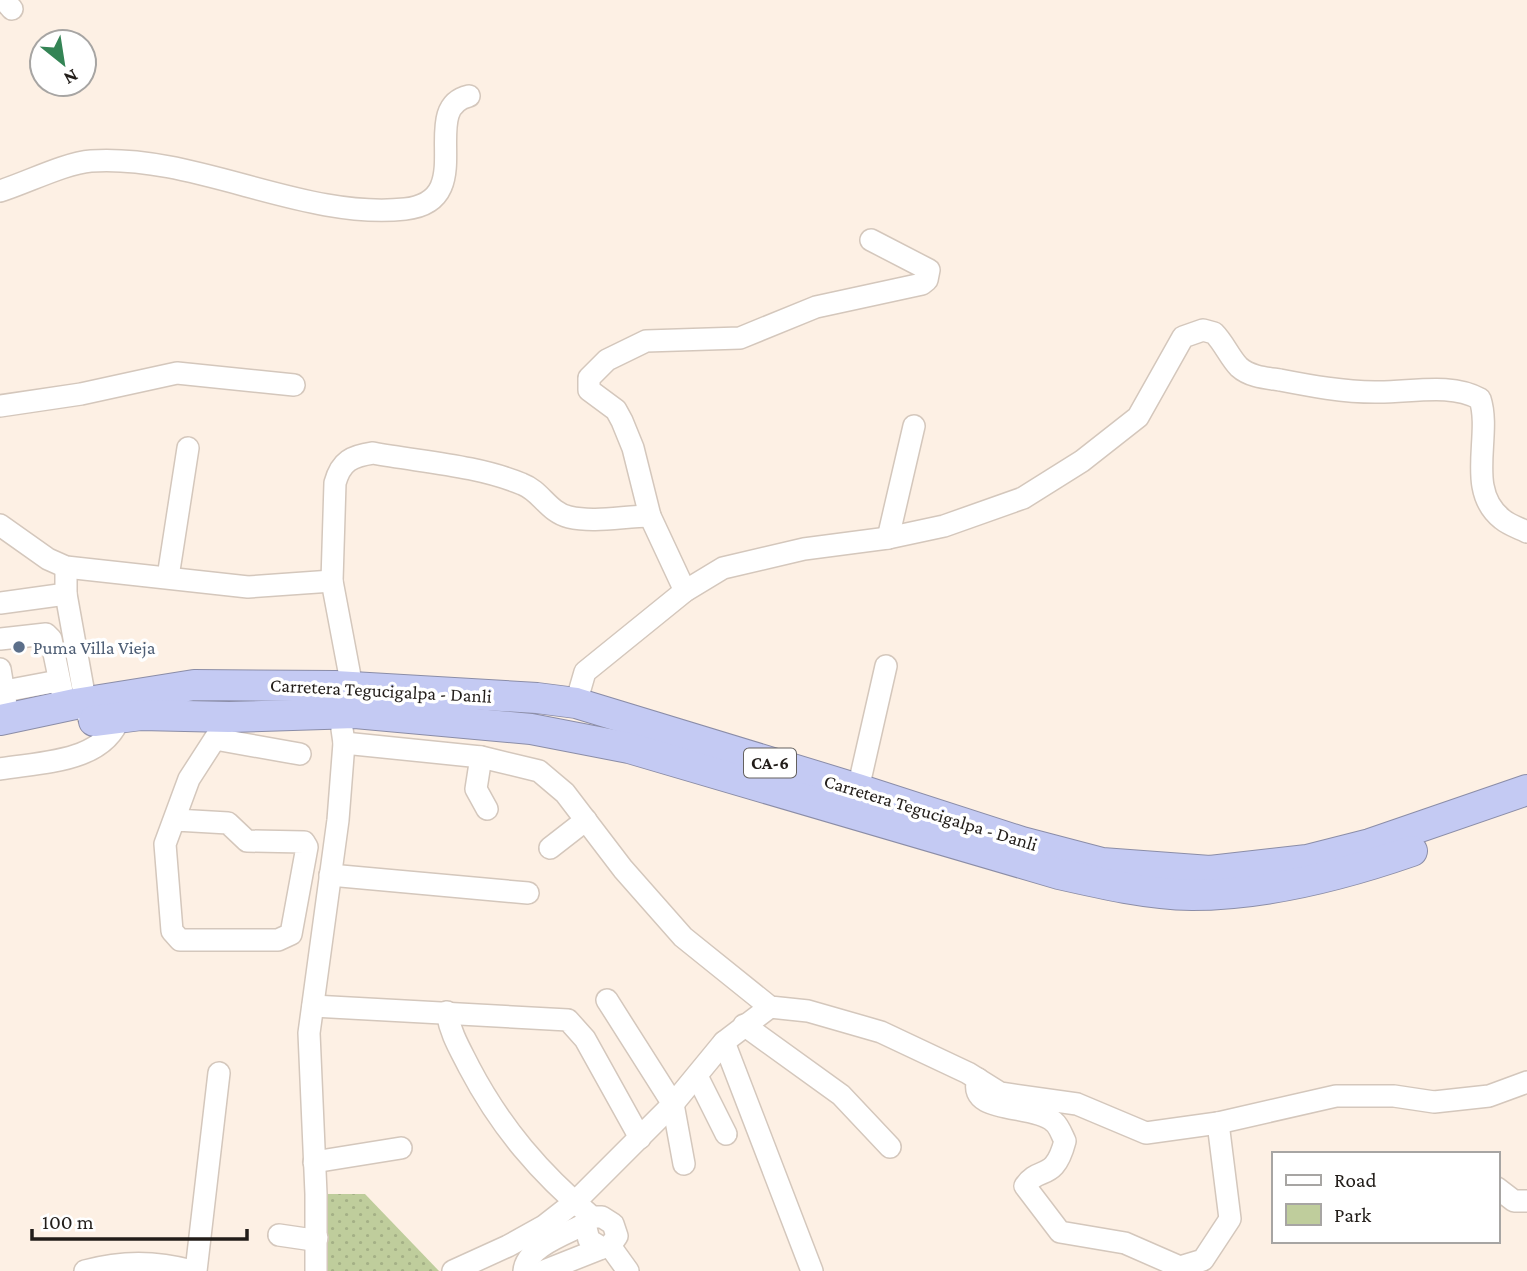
<svg xmlns="http://www.w3.org/2000/svg" width="1527" height="1271" font-family="'Crimson Pro',serif">
	<style>
		.green { fill: url(#green-dots) }
		.lines { fill: none; stroke-linecap: round; stroke-linejoin: round }
		.minor-casing { stroke: #d4c7bc; stroke-width: 24 }
		.highway-casing { stroke: #8b8da7; stroke-width: 32 }
		.minor { stroke: #fff; stroke-width: 21 }
		.highway { stroke: #c4caf3; stroke-width: 30 }
		.service-dot { fill: #5c6f8a; stroke: #fff; stroke-width: 2.5 }
		.labels { text-anchor: middle; stroke-width: 7; stroke-linejoin: round; paint-order: stroke }
		.shield { fill: #fff; stroke: #64615e; stroke-width: 2 }
		.shield-label { font-size: 18px; font-weight: bold; fill: #221d19 }
		.service-label { font-size: 19px; fill: #4e5e75; stroke: #fff; text-anchor: start }
		.street-label { font-size: 19px; fill: #221d19; stroke: #fff }
	</style>
	<defs>
		<pattern id="green-dots" width="8" height="8" patternUnits="userSpaceOnUse" patternTransform="scale(1.75)"><rect width="8" height="8" fill="#bfcd9c"/><path d="M2 2h.1M6 6h.1" fill="none" stroke="#a4b086" stroke-width="1.8" stroke-linecap="round"/></pattern>
	</defs>
	<rect width="100%" height="100%" fill="#fdf0e4"/>
	<path class="green" d="M 316,1194 L 365,1194 L 439,1271 L 321,1271 Z"/>
	<g class="lines">
		<g class="minor-casing">
			<g id="minor">
				<path d="M 4,0 L 12,9"/>
				<path d="M 0,191 C 26,183 65,163 91,161 C 196,154 303,220 405,209 C 481,201 416,108 469,96"/>
				<path d="M 0,406 L 81,394 L 177,373 L 294,385"/>
				<path d="M 0,525 L 48,559 L 66,567 L 248,587 L 332,581"/>
				<path d="M 888,538 L 914,426"/>
				<path d="M 66,567 L 66,594 L 88,716"/>
				<path d="M 168,577 L 188,448"/>
				<path d="M 685,591 L 650,516 L 633,448 L 622,421 L 616,410 L 589,390 L 589,378 L 607,360 L 646,341 L 740,338 L 816,307 L 922,284 L 927,280 L 929,270 L 871,240"/>
				<path d="M 0,603 L 66,594"/>
				<path d="M 0,639 L 46,634 L 51,639 L 65,706"/>
				<path d="M 0,669 L 6,705"/>
				<path d="M 352,687 L 332,581 L 335,483 C 341,461 352,456 373,453 C 421,462 476,465 522,484 C 541,491 548,512 569,517 C 595,523 624,516 650,516"/>
				<path d="M 5,691 L 58,681"/>
				<path d="M 576,703 L 585,672 L 685,591 L 723,568 L 804,549 L 888,538 L 944,526 L 1023,498 L 1082,461 L 1138,417 L 1183,337 L 1203,330 L 1214,333 C 1224,343 1230,358 1239,367 C 1250,377 1267,378 1280,380 C 1311,386 1343,392 1375,392 C 1409,393 1450,382 1480,399 C 1492,436 1465,490 1502,519 C 1509,525 1519,528 1527,532"/>
				<path d="M 215,739 L 300,754"/>
				<path d="M 344,743 L 481,757 L 539,771 L 565,793 L 623,869 L 683,937 L 770,1007 L 808,1011 L 881,1032 L 968,1073 L 1000,1093 L 1077,1104 L 1146,1133 L 1218,1123 L 1336,1096 L 1394,1096 L 1434,1102 L 1489,1096 L 1527,1082"/>
				<path d="M 481,757 L 476,789 L 487,809"/>
				<path d="M 0,769 C 41,762 105,763 120,716"/>
				<path d="M 858,789 L 886,666"/>
				<path d="M 176,820 L 228,823 L 247,841 L 304,842 L 307,847 L 291,934 L 278,940 L 180,940 L 172,931 L 165,844 L 189,779 L 229,717"/>
				<path d="M 550,848 L 586,820"/>
				<path d="M 330,875 L 528,893"/>
				<path d="M 607,1000 L 673,1104 L 684,1164"/>
				<path d="M 313,1006 L 568,1020 L 585,1039 L 640,1138"/>
				<path d="M 447,1012 C 450,1033 460,1049 469,1067 C 501,1128 540,1173 592,1217 L 602,1217 L 613,1224 L 617,1236 L 610,1246 L 602,1248 L 589,1240 L 585,1224 L 592,1217"/>
				<path d="M 744,1025 L 841,1095 L 890,1147"/>
				<path d="M 724,1042 L 812,1271"/>
				<path d="M 697,1076 L 726,1134"/>
				<path d="M 978,1079 C 966,1115 1035,1103 1054,1122 C 1059,1126 1062,1135 1065,1141 C 1054,1183 1039,1165 1025,1186 L 1060,1232 L 1125,1243 L 1180,1267 L 1203,1260 L 1230,1219 L 1218,1123"/>
				<path d="M 314,1162 L 401,1148"/>
				<path d="M 1497,1188 L 1514,1201 L 1527,1201"/>
				<path d="M 279,1235 L 313,1240 L 317,1238"/>
				<path d="M 610,1246 L 628,1271"/>
				<path d="M 85,1271 C 122,1261 155,1261 192,1271"/>
				<path d="M 196,1271 L 219,1073"/>
				<path d="M 316,1271 L 316,1194 L 309,1033 L 338,820 L 344,743 L 342,729"/>
				<path d="M 453,1271 L 508,1246 L 544,1226 L 576,1201 L 673,1104 L 724,1042 L 770,1007"/>
				<path d="M 524,1271 C 526,1247 566,1234 585,1224"/>
				<path d="M 544,1271 L 602,1248"/>
			</g>
		</g>
		<g class="highway-casing">
			<g id="highway">
				<path d="M 0,720 L 75,704 L 194,685 L 335,686 L 537,698 L 576,703 L 858,789 L 1022,842 L 1102,863 L 1210,871 L 1307,860 L 1370,844 L 1527,790"/>
				<path d="M 94,721 L 141,715 L 229,717 L 355,713 L 531,729 L 629,748 L 1059,874 C 1103,884 1147,894 1192,895 C 1265,895 1343,875 1412,851"/>
			</g>
		</g>
		<use href="#minor" class="minor"/>
		<use href="#highway" class="highway"/>
	</g>
	<circle class="service-dot" cx="19" cy="647" r="7"/>
	<g class="labels">
		<rect class="shield" x="744" y="748.5" width="52" height="29" rx="5"/>
		<g class="shield-label">
			<text x="770" y="769">CA-6</text>
		</g>
		<g class="service-label">
			<text x="33" y="654">Puma Villa Vieja</text>
		</g>
		<g class="street-label">
			<text transform="translate(381 690) rotate(3)" y="7">Carretera Tegucigalpa - Danli</text>
			<text transform="translate(931 812) rotate(17)" y="7">Carretera Tegucigalpa - Danli</text>
		</g>
	</g>
	<rect x="1272" y="1152" width="228" height="91" fill="#ffffff" stroke="#a7a5a3" stroke-width="2"/>
	<rect x="1286" y="1175" width="35" height="10" fill="#ffffff" stroke="#a7a5a3" stroke-width="2"/>
	<text x="1334" y="1187" font-size="21" fill="#221d19">Road</text>
	<rect x="1286" y="1204" width="35" height="21" fill="#bfcd9c" stroke="#a7a5a3" stroke-width="2"/>
	<text x="1334" y="1222" font-size="21" fill="#221d19">Park</text>
	<g transform="translate(63 63) rotate(150)"><circle r="33" fill="#ffffff" stroke="#a7a5a3" stroke-width="2"/>
	<path d="M0-5L12 26L0 18L-12 26Z" fill="#348455"/>
	<text y="-10" font-size="19" font-weight="bold" text-anchor="middle" fill="#221d19">N</text>
	</g>
	<path d="M32 1229v10h215v-10" fill="none" stroke="#221d19" stroke-width="3.5"/>
	<text x="42" y="1229" font-size="21" fill="#221d19" stroke="#ffffff" stroke-width="5" paint-order="stroke">100 m</text>
</svg>
